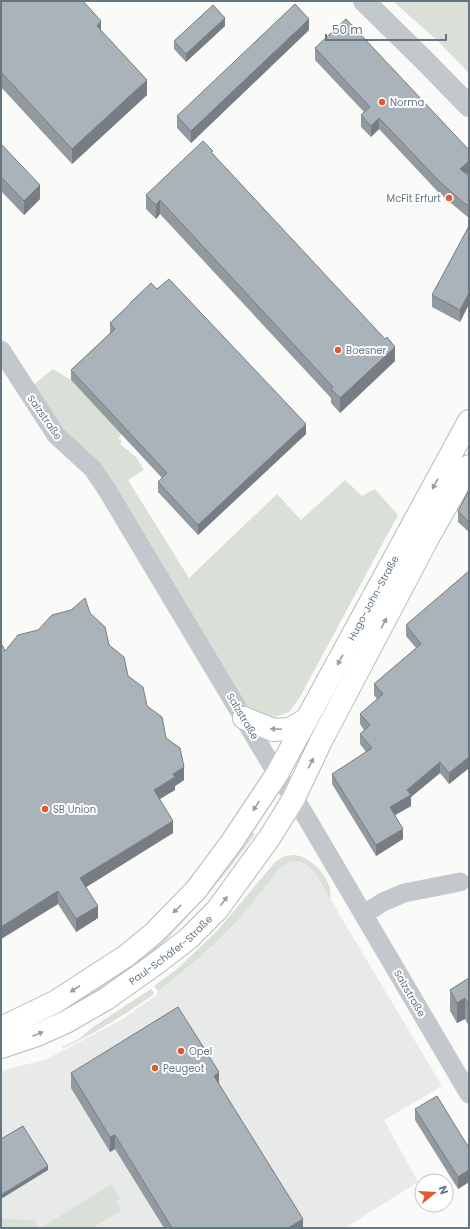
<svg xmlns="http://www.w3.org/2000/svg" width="470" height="1229" font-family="Poppins,sans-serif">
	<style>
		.built { fill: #e8e9e9 }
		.green { fill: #dadfd7 }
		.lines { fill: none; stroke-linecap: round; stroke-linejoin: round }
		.secondary-casing { stroke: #b3babf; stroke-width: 24 }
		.minor { stroke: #c3c8cc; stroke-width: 19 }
		.tertiary { stroke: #c3c8cc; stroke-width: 22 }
		.secondary { stroke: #fff; stroke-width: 22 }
		.wall { fill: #929a9f }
		.shaded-wall { fill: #777d82 }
		.building { fill: #aab3b9; stroke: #777d82 }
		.oneway { fill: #939fa8 }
		.poi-dot { fill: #e25930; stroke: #fff; stroke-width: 1.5 }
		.labels { text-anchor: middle; stroke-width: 4; stroke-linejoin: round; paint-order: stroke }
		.poi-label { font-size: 10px; fill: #657683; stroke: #fff; text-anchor: start }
		.street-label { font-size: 10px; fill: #657683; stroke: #fff }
	</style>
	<rect width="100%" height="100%" fill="#fafaf8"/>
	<path class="built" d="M 296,860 L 304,862 L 311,867 L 442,1086 L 384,1120 L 418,1182 L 345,1228 L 1,1228 L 1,1071 L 47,1059 L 121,1020 L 157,995 L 158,991 L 182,973 L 211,948 L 242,915 L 280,868 L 287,863 Z"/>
	<g class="green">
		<path d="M 393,1 L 469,1 L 469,73 L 441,44 Z"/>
		<path d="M 53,369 L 71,380 L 122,434 L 118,438 L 122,441 L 120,444 L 136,457 L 144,470 L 128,480 L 189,578 L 277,494 L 301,520 L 345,480 L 362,496 L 375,489 L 398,515 L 300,697 L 289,712 L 275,717 L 274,722 L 251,713 L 74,444 L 31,387 Z"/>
		<path d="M 251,831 L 255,834 L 232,865 L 212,889 L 170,936 L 150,956 L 110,985 L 43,1023 L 11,1032 L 77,998 Z"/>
		<path d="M 295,855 C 313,858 334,880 330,899 C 318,879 307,847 280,868 C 267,884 256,899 243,914 C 218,943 189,968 158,991 L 154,986 L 177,969 L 217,931 L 276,861 L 285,856 Z"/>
		<path d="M 151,989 L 154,994 C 125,1015 95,1033 62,1049 L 63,1047 L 79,1039 L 93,1027 Z"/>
		<path d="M 112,1184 L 120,1198 L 116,1201 L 121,1211 L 92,1228 L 41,1228 Z"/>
		<path d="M 1,1219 L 34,1220 L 39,1228 L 1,1228 Z"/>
	</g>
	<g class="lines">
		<g class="secondary-casing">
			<g id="secondary">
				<path d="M 244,718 L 273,730 L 290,729 L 307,719"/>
				<path id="s1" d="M 1,1028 L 55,1002 L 126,956 L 154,933 L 196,890 L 231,843 L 277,774 L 469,421"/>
				<path id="s2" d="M 1,1047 L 37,1035 L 66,1022 L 106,999 L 154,965 L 188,939 L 217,910 L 270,837 L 294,798 L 321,741 L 429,536 L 469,466"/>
			</g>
		</g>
		<g class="minor">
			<path d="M 1,350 L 56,435 L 93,469 L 107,490 L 277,774 L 302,810 L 469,1094"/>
			<path d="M 364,914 L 383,902 L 404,893 L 460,882"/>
		</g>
		<path class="tertiary" d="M 364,1 L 426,62 L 469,106"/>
		<use href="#secondary" class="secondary"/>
	</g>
	<g class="wall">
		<path d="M 1,1 L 101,31 L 147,95 L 72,164 L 1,87 Z"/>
		<path d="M 225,26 L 186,62 L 174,49 L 174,41 Z"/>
		<path d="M 309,30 L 191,143 L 177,128 L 177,116 Z"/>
		<path d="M 315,48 L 469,150 L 469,172 L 467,174 L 469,176 L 469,218 L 464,214 L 439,193 L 379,129 L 371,137 L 361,127 L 361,115 L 364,112 L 315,60 Z"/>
		<path d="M 1,144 L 40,199 L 24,215 L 1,191 Z"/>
		<path d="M 213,154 L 395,361 L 340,413 L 331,403 L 331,398 L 160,214 L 156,219 L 146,209 L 146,195 Z"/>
		<path d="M 469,226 L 469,304 L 460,322 L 432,307 L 432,295 Z"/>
		<path d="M 130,303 L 306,434 L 198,535 L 158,492 L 158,482 L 162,478 L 71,380 L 71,370 L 110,333 L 110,323 L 130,304 Z"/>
		<path d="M 469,490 L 469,532 L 458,522 L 458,511 Z"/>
		<path d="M 469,571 L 469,768 L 449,784 L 440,773 L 411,797 L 411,806 L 395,815 L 403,839 L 376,856 L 332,784 L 332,774 L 366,752 L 360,744 L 360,734 L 364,730 L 360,724 L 360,714 L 377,699 L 374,695 L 374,684 L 416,648 L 406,636 L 406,625 Z"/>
		<path d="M 90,613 L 166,738 L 184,780 L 175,786 L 175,790 L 160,799 L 173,833 L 86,887 L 98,918 L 76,932 L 58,904 L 1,939 L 1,643 L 5,651 L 38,630 Z"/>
		<path d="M 469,978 L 469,1026 L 465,1019 L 457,1023 L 450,1011 L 450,990 Z"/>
		<path d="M 71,1073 L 219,1084 L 303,1228 L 164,1228 L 115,1149 L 110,1152 L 71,1088 Z"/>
		<path d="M 415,1109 L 469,1148 L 469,1182 L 458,1189 L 415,1120 Z"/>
	</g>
	<g class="shaded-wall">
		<path d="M 225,18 L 225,26 L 186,62 L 186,54 Z"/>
		<path d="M 309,19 L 309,30 L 191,143 L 191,131 Z"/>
		<path d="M 101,21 L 101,37 L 97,26 Z"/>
		<path d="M 147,80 L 147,95 L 72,164 L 72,149 Z"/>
		<path d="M 379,118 L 379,129 L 371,137 L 371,126 Z"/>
		<path d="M 469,161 L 469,172 L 460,180 L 460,169 Z"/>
		<path d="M 40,185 L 40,199 L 24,215 L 24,201 Z"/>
		<path d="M 160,200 L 160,214 L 156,219 L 156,205 Z"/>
		<path d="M 469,293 L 469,304 L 460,322 L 460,310 Z"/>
		<path d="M 395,347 L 395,361 L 340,413 L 340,398 Z"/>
		<path d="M 306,424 L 306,434 L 198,535 L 198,525 Z"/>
		<path d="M 469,757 L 469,768 L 449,784 L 449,773 Z"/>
		<path d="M 440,762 L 440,773 L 411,797 L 411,806 L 390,818 L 390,807 L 407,790 Z"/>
		<path d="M 184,767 L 184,780 L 175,786 L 175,790 L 154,802 L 154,790 L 173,774 Z"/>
		<path d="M 173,821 L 173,833 L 80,891 L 80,878 Z"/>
		<path d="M 403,829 L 403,839 L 376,856 L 376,845 Z"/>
		<path d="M 58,891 L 58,904 L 1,939 L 1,927 Z"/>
		<path d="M 98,906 L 98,918 L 76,932 L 76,919 Z"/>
		<path d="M 465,998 L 465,1019 L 457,1023 L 457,1003 Z"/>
		<path d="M 219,1072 L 219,1087 L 214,1076 Z"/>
		<path d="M 115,1135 L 115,1149 L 110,1152 L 110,1137 Z"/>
		<path d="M 48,1166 L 48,1170 L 1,1199 L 1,1195 Z"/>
		<path d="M 469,1170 L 469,1182 L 458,1189 L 458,1177 Z"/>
		<path d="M 303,1219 L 303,1228 L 288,1228 Z"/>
	</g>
	<g class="building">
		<path d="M 1,1 L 83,1 L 101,21 L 97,26 L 147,80 L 72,149 L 1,72 Z"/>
		<path d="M 295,4 L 309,19 L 191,131 L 177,116 Z"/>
		<path d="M 213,5 L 225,18 L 186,54 L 174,41 Z"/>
		<path d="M 346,19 L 469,150 L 469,161 L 460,169 L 469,176 L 469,206 L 464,203 L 439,181 L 379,118 L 371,126 L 361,115 L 370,107 L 315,48 Z"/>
		<path d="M 203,141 L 213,151 L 211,152 L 385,339 L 387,337 L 395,347 L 340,398 L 331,389 L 333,387 L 160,200 L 156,205 L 146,195 Z"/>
		<path d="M 1,144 L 40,185 L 24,201 L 1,177 Z"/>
		<path d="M 469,226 L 469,293 L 460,310 L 432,295 Z"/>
		<path d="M 169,279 L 306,424 L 198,525 L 158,482 L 167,473 L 71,370 L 115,329 L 110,323 L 130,304 L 130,303 L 151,283 L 157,289 Z"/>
		<path d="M 469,490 L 469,522 L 458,511 Z"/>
		<path d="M 469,571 L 469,757 L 449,773 L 440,762 L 407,790 L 411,795 L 390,807 L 403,829 L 376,845 L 332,774 L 372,748 L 360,734 L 370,725 L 360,714 L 383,694 L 374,684 L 421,644 L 406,625 Z"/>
		<path d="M 85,598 L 90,613 L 105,627 L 109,645 L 124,657 L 128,676 L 143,687 L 147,706 L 162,717 L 166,738 L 180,748 L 184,767 L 173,774 L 175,777 L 154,790 L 173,821 L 80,878 L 98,906 L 76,919 L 58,891 L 1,927 L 1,643 L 5,651 L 18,635 L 38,630 L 52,615 L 71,610 Z"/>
		<path d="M 469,978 L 469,1006 L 465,998 L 457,1003 L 450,990 Z"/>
		<path d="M 178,1007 L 219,1072 L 214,1076 L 303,1219 L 288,1228 L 172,1228 L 115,1135 L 110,1137 L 71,1073 Z"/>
		<path d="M 437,1096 L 469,1148 L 469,1170 L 458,1177 L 415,1109 Z"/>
		<path d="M 23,1126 L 48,1166 L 1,1195 L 1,1139 Z"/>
	</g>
	<defs><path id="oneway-solid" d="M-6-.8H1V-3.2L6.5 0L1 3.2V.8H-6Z"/></defs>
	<g class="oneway">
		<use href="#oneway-solid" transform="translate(435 484) rotate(119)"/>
		<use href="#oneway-solid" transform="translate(384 623) rotate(-62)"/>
		<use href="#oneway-solid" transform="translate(340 660) rotate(119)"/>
		<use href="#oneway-solid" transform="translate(276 729) rotate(-178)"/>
		<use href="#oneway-solid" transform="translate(311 763) rotate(-64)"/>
		<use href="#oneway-solid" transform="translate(256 806) rotate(123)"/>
		<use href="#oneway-solid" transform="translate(224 901) rotate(-54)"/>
		<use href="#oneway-solid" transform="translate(177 909) rotate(135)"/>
		<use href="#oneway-solid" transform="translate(75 989) rotate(147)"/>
		<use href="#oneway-solid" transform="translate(38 1034) rotate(-22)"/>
	</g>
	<g class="poi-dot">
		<circle cx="382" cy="102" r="4"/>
		<circle cx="449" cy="198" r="4"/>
		<circle cx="338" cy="350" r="4"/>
		<circle cx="45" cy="809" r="4"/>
		<circle cx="181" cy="1051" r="4"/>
		<circle cx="155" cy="1068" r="4"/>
	</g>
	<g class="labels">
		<g class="poi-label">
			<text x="390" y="106">Norma</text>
			<text x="441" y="202" text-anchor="end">McFit Erfurt</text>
			<text x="346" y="354">Boesner</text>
			<text x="53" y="813">SB Union</text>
			<text x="189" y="1055">Opel</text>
			<text x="163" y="1072">Peugeot</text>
		</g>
		<g class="street-label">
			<text transform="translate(45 417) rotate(55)" y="4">Salzstraße</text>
			<text dy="4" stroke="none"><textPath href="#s1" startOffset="583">Hugo-John-Straße</textPath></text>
			<text transform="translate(243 716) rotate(59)" y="4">Salzstraße</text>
			<text dy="4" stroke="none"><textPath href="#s2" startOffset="197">Paul-Schäfer-Straße</textPath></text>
			<text transform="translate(410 993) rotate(60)" y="4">Salzstraße</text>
		</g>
	</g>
	<rect width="470" height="1229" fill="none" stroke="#657683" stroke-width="4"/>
	<g transform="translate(434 1193) rotate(72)"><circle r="19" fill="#ffffff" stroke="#c1c8cd"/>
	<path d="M0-3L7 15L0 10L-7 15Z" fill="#e25930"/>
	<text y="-6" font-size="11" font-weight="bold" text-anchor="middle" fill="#657683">N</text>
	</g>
	<path d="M326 34v6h120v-6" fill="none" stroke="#657683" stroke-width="2"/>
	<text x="332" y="34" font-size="12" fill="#657683" stroke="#ffffff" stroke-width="3" paint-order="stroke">50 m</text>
</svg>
